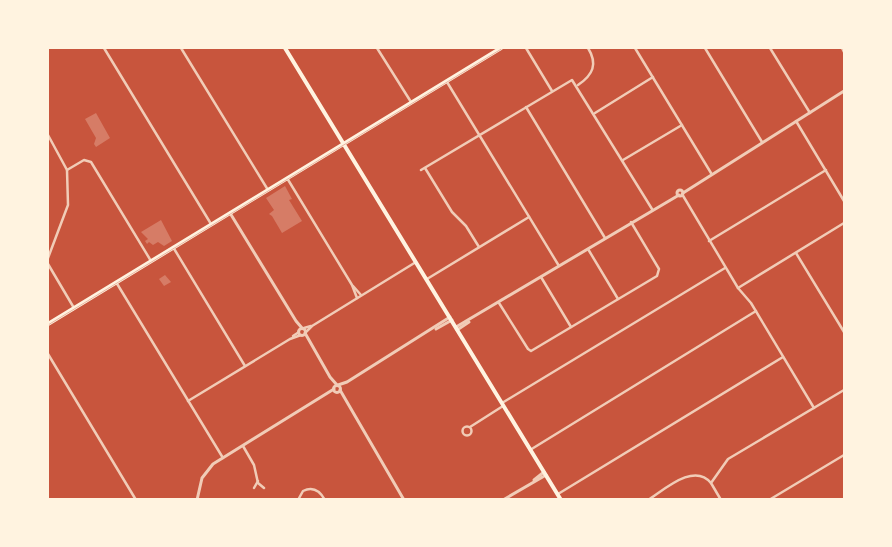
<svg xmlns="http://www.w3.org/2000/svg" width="892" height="547" font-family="'Exo 2',sans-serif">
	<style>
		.building { fill: #d67c66 }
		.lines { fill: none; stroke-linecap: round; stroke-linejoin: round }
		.minor { stroke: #f1ccb7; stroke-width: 2.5 }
		.tertiary { stroke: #f1ccb7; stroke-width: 3 }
		.primary { stroke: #fff3e0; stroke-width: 4 }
		.tram { stroke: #e9b49f; stroke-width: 1 }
	</style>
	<rect width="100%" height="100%" fill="#c8553d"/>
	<g class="building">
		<path d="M 96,113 L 110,138 L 96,147 L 94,144 L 96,138 L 85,119 Z"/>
		<path d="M 285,186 L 292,199 L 289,200 L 302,221 L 282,233 L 272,216 L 269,214 L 274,210 L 266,198 Z"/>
		<path d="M 161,220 L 172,241 L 164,246 L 158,242 L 153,245 L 149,242 L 147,244 L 145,241 L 148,239 L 141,232 Z"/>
		<path d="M 165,275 L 171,282 L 164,286 L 159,279 Z"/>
	</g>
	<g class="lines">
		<g class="minor">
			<path d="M 104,48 L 211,224"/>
			<path d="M 181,48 L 268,190"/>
			<path d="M 377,48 L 411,102"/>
			<path d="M 526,48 L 552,91"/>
			<path d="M 635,48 L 711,173"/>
			<path d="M 705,48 L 762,142"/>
			<path d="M 770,48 L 810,113"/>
			<path d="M 842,48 L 844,52"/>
			<path d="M 447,82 L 559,266"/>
			<path d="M 578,85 C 593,75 598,64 588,48"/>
			<path d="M 526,107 L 605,238"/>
			<path d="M 595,113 L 653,77"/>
			<path d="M 796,121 L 844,201"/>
			<path d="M 48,135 L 67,170 L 84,160 L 91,162 L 151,261"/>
			<path d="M 623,160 L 682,125"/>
			<path d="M 425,168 L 452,212 L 466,226 L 479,247"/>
			<path d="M 421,170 L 572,80 L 652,209"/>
			<path d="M 287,178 L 352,285 L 357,298"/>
			<path d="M 682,194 L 738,288 L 751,303 L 814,408"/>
			<path d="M 709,241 L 826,170"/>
			<path d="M 173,247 L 245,366"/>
			<path d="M 588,249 L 618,299"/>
			<path d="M 796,253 L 844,332"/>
			<path d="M 48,258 L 68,205 L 67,170"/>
			<path d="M 48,264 L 74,308"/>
			<path d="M 541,277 L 571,327"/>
			<path d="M 427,279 L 529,217"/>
			<path d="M 116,282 L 223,458"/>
			<path d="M 353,286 L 361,295"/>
			<path d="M 738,288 L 844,223"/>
			<path d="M 499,303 L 528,349 L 531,351 L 657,276 L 659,269 L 631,222"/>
			<path d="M 304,328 L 311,326"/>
			<path d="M 306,332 L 312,326 L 416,262"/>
			<path d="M 293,336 L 299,332"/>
			<path d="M 48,354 L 136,500"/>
			<path d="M 188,401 L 290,339 L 301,335"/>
			<path d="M 502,403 L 725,268"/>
			<circle cx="467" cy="431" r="4.5"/>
			<path d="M 470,427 L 503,406"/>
			<path d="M 243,446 L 254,465 L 258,483 L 264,488"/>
			<path d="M 530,450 L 756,311"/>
			<path d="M 254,488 L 258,481"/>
			<path d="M 558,494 L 783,357"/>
			<path d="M 298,500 L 303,491 C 313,486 320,491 325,500"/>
			<path d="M 648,500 C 664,490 694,462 711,483"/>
			<path d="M 721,500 L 711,483 L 728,459 L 844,390"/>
			<path d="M 769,500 L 844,455"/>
		</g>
		<g class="tertiary">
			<circle cx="680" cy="193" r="3"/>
			<path d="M 683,193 L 844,91"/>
			<path d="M 230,213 L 296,321 L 302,328"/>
			<path d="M 456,327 L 679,195"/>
			<circle cx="302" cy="332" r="3.5"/>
			<path d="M 436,329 L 452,320"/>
			<path d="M 457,330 L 469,322"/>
			<path d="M 305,333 L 330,377 L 337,385"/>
			<path d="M 338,385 L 347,382 L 450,317"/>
			<circle cx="337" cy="389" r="3.5"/>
			<path d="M 340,390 L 404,500"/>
			<path d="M 534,480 L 544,472"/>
			<path d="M 197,500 L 202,478 L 213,464 L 334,389"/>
			<path d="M 503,500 L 546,475"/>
		</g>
		<g class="primary">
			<path d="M 285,48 L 561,500"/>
			<path d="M 48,324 L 501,48"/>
		</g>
		<path class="tram" d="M 48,325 L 503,48"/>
	</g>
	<rect width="892" height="547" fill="none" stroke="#fff3e0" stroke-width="98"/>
</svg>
